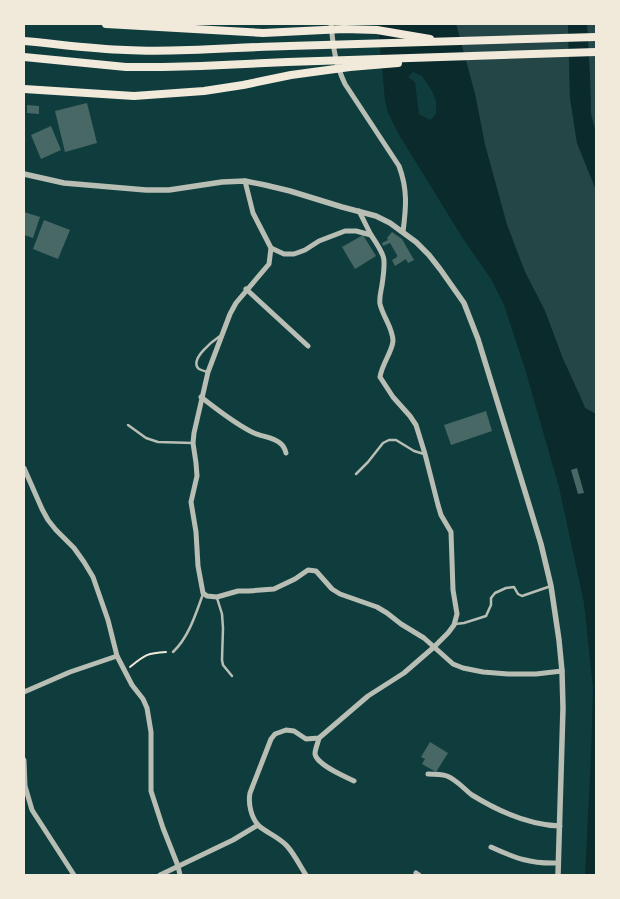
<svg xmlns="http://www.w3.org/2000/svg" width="620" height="899" font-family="Raleway,sans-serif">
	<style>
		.green { fill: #244646 }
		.water { fill: #0a2a2b; fill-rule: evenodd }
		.building { fill: #486865 }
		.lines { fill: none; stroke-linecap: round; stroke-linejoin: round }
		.path { stroke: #f1e9da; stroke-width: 2 }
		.service { stroke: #b8beb3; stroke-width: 2.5 }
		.minor { stroke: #b8beb3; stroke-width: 5 }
		.tertiary { stroke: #b8beb3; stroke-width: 5.5 }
		.trunk { stroke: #f1e9da; stroke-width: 8 }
	</style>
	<rect width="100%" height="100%" fill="#0f3d3e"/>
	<g class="green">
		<path d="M 456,24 L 568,24 L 570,98 L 577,143 L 596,190 L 596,413 L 594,413 L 585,408 L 580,396 L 563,359 L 545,311 L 525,272 L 507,225 L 485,145 L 475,94 Z"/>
		<path d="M 587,24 L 596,24 L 596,134 L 591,114 L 590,77 Z"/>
	</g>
	<g class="water">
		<path d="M 378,24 L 456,24 L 475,94 L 485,145 L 507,225 L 525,272 L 545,311 L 563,359 L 580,396 L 585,408 L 594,413 L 596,413 L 596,875 L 585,875 L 591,755 L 593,688 L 584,603 L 559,487 L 525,369 L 504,305 L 491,279 L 462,237 L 398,133 L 388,113 L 385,101 ZM 413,72 L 422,76 L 432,91 L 436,101 L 436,114 L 430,120 L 419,114 L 415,82 L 408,77 Z"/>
		<path d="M 568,24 L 587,24 L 590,77 L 591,114 L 596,134 L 596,190 L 577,143 L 570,98 Z"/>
	</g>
	<g class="building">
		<path d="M 87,103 L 97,143 L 65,152 L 55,111 Z"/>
		<path d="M 27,105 L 39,106 L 39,114 L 27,113 Z"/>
		<path d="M 51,126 L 61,150 L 41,159 L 31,135 Z"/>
		<path d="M 24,212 L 40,217 L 33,238 L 24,235 Z"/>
		<path d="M 44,220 L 70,230 L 58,259 L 33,249 Z"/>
		<path d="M 392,232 L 402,239 L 414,260 L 408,263 L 406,259 L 395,266 L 392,260 L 397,257 L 397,255 L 390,243 L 383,246 L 382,243 L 388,240 L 387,238 Z"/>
		<path d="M 363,235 L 376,256 L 355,269 L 342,247 Z"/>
		<path d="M 486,411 L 492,431 L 451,445 L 444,425 Z"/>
		<path d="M 577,468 L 584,493 L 578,494 L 571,470 Z"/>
		<path d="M 430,742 L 448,753 L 436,772 L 422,764 L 425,759 L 421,757 Z"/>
	</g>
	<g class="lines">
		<path class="path" d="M 130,667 C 145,655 147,653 166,652"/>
		<g class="service">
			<path d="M 207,372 C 204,371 201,370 199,369 C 188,360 214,340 220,336"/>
			<path d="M 128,425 L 146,438 L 158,442 L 193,443"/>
			<path d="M 356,474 L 368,462 L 383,443 L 389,440 L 396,440 L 414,451 L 424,454"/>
			<path d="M 217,598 L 222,614 L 223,628 L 222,660 L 223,665 L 232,676"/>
			<path d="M 455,624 L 464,623 L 486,616 L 491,605 L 491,598 L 495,593 L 506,588 L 514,587 L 518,594 L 522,596 L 551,586"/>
			<path d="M 173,652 C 189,637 196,613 203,594"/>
		</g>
		<g class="minor">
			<path d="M 331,24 C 333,46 335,63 345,84 L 399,166 C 408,190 406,208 403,232"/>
			<path d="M 245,181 L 253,213 L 271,248 L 269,264 L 236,303 L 230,314 L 208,372 L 194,433 L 193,443 L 196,463 L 197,476 L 191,502 L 196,532 L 198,566 L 203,593 L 207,596 L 217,597 L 238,591 L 249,591 L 274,589 L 295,579 L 308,570 L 316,571 L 332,589 L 340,594 L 377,607 L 387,613 L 401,624 L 424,638 L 453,664 L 463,668 L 483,672 L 508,674 L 536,674 L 562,671"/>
			<path d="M 271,248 L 284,254 L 294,254 L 305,250 L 319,241 L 345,231 L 356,231 L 371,235 L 359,211"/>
			<path d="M 246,289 L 308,346"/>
			<path d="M 201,397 C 218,410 235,424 254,433 C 263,437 273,437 280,443 C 284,446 285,449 286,453"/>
			<path d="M 24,468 L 42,509 L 48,520 L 56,530 L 74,548 L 84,562 L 93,577 L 108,620 L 117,656 L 132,685 L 143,699 L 147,708 L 151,732 L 151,791 L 163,828 L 178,866 L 180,875"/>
			<path d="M 24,692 L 70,672 L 117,656"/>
			<path d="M 319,738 C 318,743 315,749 315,754 C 317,765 344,776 354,781"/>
			<path d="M 24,760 L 25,786 L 32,810 L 74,875"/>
			<path d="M 428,774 C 434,774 441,774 447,776 C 457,780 464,789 472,795 C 498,811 529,825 560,826"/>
			<path d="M 491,847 C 515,858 530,864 558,863"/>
			<path d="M 416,873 L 419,875"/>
			<path d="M 160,875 L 233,840 L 258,825"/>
			<path d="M 306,875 C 300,866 295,855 287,846 C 279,837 267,833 259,826 C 251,818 248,803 250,793 L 271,739 L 275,734 L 286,730 L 294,731 L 306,739 L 319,738 L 368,696 L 404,673 L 434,647 L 448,633 L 454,625 L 457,614 L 453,590 L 451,532 L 441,515 L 438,505 L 425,454 L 416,425 L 410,416 L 393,397 L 380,377 C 382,364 392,352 393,341 C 393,328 383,317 380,304 C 379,298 381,291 382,285 C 386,258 386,257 371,235"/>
		</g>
		<path class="tertiary" d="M 24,174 L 64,183 L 146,190 L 169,190 L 222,182 L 245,181 L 265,185 L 290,191 L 342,207 L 376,216 L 390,223 L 416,242 L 429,255 L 440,269 L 464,303 L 478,339 L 527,498 L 541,544 L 551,586 L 559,640 L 562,671 L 563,708 L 558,875"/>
		<g class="trunk">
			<path d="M 106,24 L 263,33 L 344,29 L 377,30 L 430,39"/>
			<path d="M 24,41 C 58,44 92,49 126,50 C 180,53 234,47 289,46 C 391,43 494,40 596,37"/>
			<path d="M 24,57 L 126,67 L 163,67 L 201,66 L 287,62 L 596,52"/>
			<path d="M 24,89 L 134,96 L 204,91 L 243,85 L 291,75 L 350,67 L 398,63"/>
		</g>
	</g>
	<rect width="620" height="899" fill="none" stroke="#f1e9da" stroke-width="50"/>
</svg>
